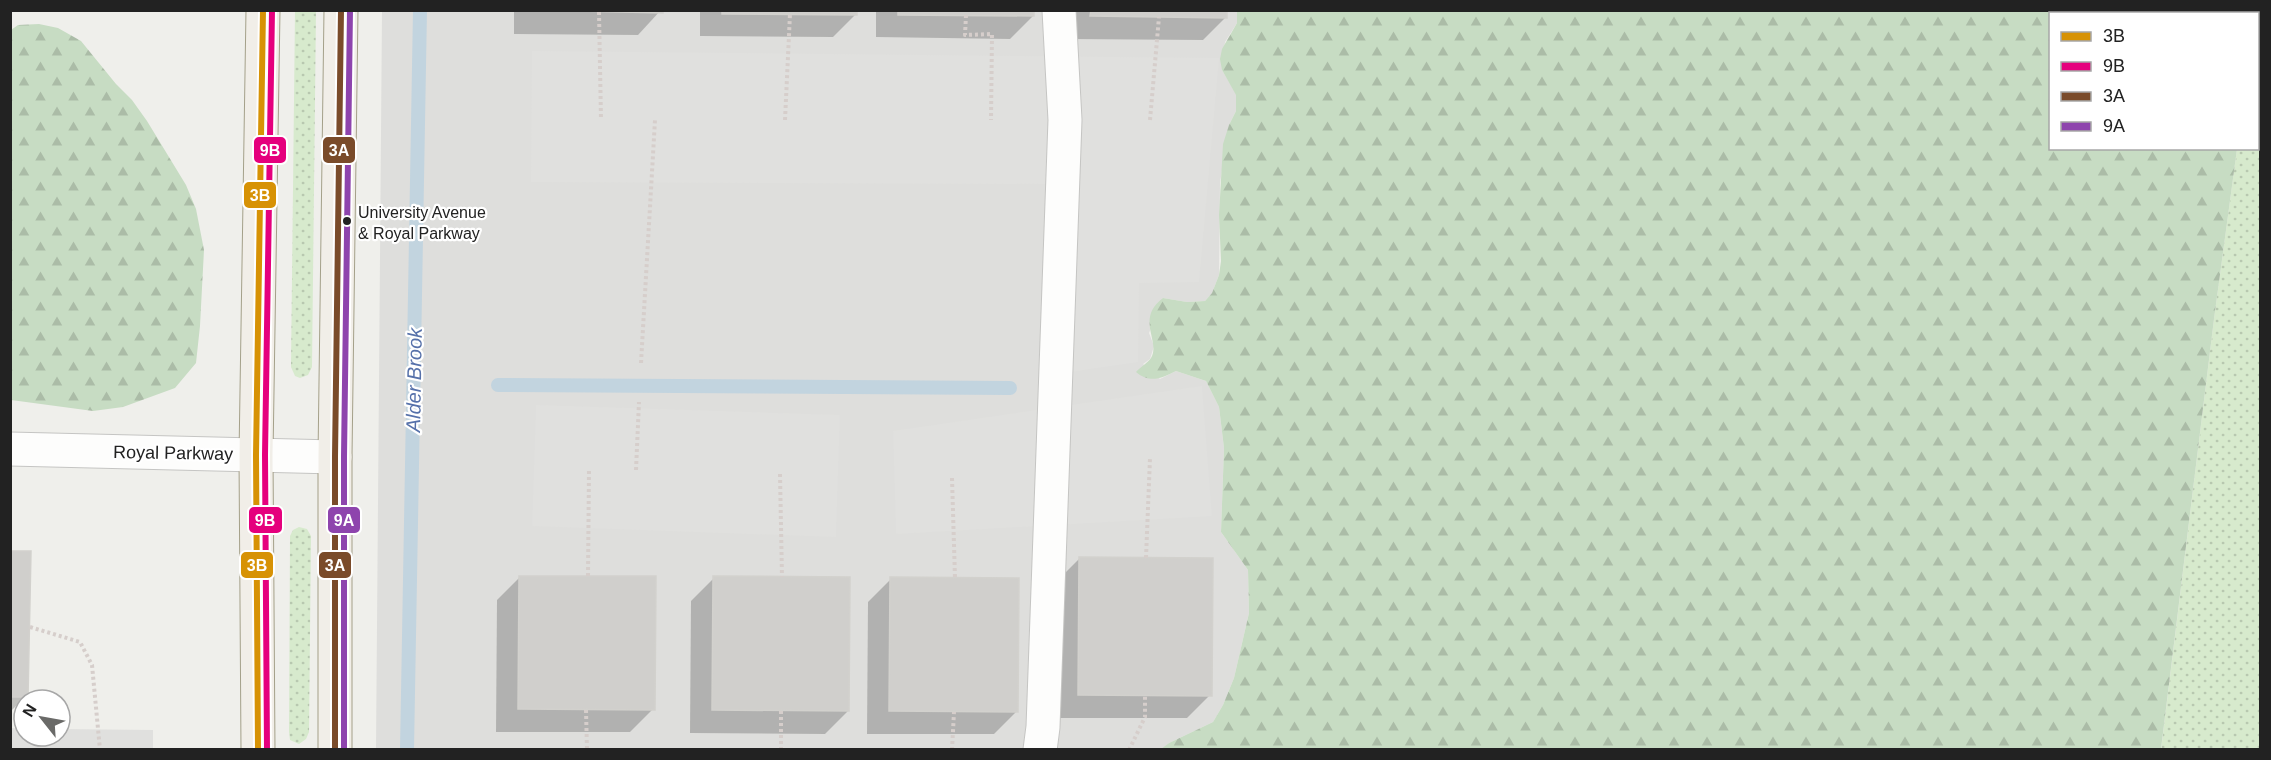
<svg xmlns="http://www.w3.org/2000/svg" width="2271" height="760" font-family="Arial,sans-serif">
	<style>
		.residential { fill: #dededc }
		.grass { fill: url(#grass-dots) }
		.forest { fill: url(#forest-firs) }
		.parking { fill: #e0e0de }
		.shadow { fill: #0003 }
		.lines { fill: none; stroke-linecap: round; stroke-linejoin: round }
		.stream { stroke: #c2d4df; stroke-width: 14 }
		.building { fill: #d0cfcc; stroke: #d2d1cd; stroke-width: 1.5 }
		.minor-casing { stroke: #c5c5c3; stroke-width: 35 }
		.major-casing { stroke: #a4a089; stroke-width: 35 }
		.path { stroke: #d6cecb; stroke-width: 4; stroke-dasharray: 3 3; stroke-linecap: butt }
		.minor { stroke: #fdfdfc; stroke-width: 33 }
		.major { stroke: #f1eee8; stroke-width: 33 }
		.bus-1-casing { stroke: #fff; stroke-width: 10 }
		.bus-2-casing { stroke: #fff; stroke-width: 10 }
		.bus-3-casing { stroke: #fff; stroke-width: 10 }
		.bus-4-casing { stroke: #fff; stroke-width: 10 }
		.bus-1 { stroke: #d79205; stroke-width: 6 }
		.bus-2 { stroke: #e5007d; stroke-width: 6 }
		.bus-3 { stroke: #7a4b2a; stroke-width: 6 }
		.bus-4 { stroke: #8e44ad; stroke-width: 6 }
		.bus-dot { fill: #222; stroke: #fff; stroke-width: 2 }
		.labels { text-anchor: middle; stroke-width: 4.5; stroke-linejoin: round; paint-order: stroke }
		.bus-label { font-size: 16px; fill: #222; stroke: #fff; text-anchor: start }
		.street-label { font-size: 18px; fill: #222; stroke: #fff }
		.water-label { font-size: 20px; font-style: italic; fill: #5671aa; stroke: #fff }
		.line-badge { stroke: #fff; stroke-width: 2 }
		.badge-label { font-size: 16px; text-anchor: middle; font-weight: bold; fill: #fff }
	</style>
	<defs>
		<pattern id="grass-dots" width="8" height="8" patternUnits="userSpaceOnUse" patternTransform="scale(1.5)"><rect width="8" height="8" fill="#d7eacd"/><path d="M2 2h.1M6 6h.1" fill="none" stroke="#b8c8b0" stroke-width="1.8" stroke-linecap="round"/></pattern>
		<pattern id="forest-firs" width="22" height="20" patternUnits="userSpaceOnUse" patternTransform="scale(1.5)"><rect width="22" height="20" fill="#c7dcc3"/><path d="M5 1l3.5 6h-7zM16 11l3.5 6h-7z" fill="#abbca7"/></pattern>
	</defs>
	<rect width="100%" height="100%" fill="#efefeb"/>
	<path class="residential" d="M 382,11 L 1237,11 L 1237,23 L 1225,42 L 1222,70 L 1236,94 L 1236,111 L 1229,125 L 1220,183 L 1219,275 L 1212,293 L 1205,301 L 1187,302 L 1163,298 L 1149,333 L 1154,346 L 1150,359 L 1143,364 L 1160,379 L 1176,371 L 1206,381 L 1219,407 L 1224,448 L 1221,532 L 1248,570 L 1249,613 L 1234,678 L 1223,705 L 1213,722 L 1169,743 L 1161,750 L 376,749 Z"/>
	<g class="grass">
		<path d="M 295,11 L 316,11 L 312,367 L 308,375 L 300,378 L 295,376 L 291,367 Z"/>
		<path d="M 2256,11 L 2260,11 L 2260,749 L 2161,750 L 2214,319 L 2237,149 L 2258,148 L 2258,14 L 2255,13 Z"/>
		<path d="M 299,527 L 307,529 L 311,536 L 309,732 L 306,739 L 299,744 L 290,740 L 289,732 L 290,536 L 293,530 Z"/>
	</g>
	<g class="forest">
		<path d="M 1237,11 L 2256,11 L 2255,14 L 2050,14 L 2050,148 L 2237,149 L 2214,319 L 2161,749 L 1161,749 L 1169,743 L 1213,722 L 1223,705 L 1234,678 L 1249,613 L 1248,570 L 1221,532 L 1224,448 L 1219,407 L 1206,381 L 1176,371 C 1162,378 1150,384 1136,372 C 1140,367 1148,363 1151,358 C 1161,341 1135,319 1163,298 L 1187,302 L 1205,301 L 1212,293 L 1219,275 L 1221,261 L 1219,215 L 1223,144 L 1229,125 L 1236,111 L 1236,95 L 1222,70 L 1220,59 L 1222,49 L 1237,23 Z"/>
		<path d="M 39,24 L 58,28 L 81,41 L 116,84 L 132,100 L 147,121 L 186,185 L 196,209 L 204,250 L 200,326 L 196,363 L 175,388 L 123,407 L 93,411 L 11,400 L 11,30 L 18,25 Z"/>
	</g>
	<g class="parking">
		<path d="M 532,51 L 1219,58 L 1199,282 L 1139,283 L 1138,362 L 1043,376 L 1050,184 L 531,182 Z"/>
		<path d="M 1202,386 L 1212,516 L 896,534 L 893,431 Z"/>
		<path d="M 536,405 L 840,415 L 836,537 L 532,526 Z"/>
		<path d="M 11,728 L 24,729 L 24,736 L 60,736 L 60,729 L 153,730 L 153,749 L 11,749 Z"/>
	</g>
	<g class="shadow">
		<path d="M 514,10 L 661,10 L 638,35 L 514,34 Z"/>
		<path d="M 700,10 L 856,10 L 856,14 L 833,37 L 700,36 Z"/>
		<path d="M 876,10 L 1033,10 L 1033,16 L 1010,39 L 876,37 Z"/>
		<path d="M 1068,10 L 1226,10 L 1226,17 L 1203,40 L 1068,39 Z"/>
		<path d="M 10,552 L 26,696 L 10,712 Z"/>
		<path d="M 1079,559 L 1210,695 L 1187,718 L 1056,718 L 1056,582 Z"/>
		<path d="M 520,577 L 653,709 L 630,732 L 496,732 L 497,600 Z"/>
		<path d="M 714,578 L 848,711 L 825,734 L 690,733 L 691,601 Z"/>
		<path d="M 891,579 L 1017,711 L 994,734 L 867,734 L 868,602 Z"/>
	</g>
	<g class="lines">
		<g class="stream">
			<path d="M 498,385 L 1010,388"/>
			<path d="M 407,750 L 420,10"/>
		</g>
	</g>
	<g class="building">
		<path d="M 536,10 L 663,10 L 663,13 Z"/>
		<path d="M 722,10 L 857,10 L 857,15 L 722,14 Z"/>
		<path d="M 898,10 L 1034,10 L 1034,16 L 898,15 Z"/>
		<path d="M 1091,10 L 1227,10 L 1227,18 L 1090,16 Z"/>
		<path d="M 10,551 L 31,551 L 28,697 L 10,697 Z"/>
		<path d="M 1079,557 L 1213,558 L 1212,696 L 1078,695 Z"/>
		<path d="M 519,576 L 656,576 L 655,710 L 518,709 Z"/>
		<path d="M 713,576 L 850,577 L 849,711 L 712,710 Z"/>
		<path d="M 890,577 L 1019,578 L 1018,712 L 889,711 Z"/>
	</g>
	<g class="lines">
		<g class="minor-casing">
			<g id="minor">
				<path d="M 10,449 L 335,457"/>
				<path d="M 1040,750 L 1043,727 L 1065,120 L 1059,10"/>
			</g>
		</g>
		<g class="major-casing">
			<g id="major">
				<path d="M 258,750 L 256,455 L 263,10"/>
				<path d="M 335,750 L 335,457 L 341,10"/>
			</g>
		</g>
		<g class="path">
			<path d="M 599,12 L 601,120"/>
			<path d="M 966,15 L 965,35 L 992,34 L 991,120"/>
			<path d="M 785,120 L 790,14"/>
			<path d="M 1150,120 L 1159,17"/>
			<path d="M 641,363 L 655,120"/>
			<path d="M 636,470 L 639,402"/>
			<path d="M 780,474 L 782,577"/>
			<path d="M 952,478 L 955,578"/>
			<path d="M 1146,558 L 1150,458"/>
			<path d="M 588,576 L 589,469"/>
			<path d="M 30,627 L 80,642 L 92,665 L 100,750"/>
			<path d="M 586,710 L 587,750"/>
			<path d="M 781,750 L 781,711"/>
			<path d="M 952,750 L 954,712"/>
			<path d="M 1129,750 L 1145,717 L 1145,696"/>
		</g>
		<use href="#minor" class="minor"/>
		<use href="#major" class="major"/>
		<g class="bus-1-casing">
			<path id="bus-1" d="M 258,750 L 256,455 L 263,10"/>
		</g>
		<g class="bus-2-casing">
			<path id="bus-2" d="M 267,750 L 265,455 L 272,10"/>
		</g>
		<g class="bus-3-casing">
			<path id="bus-3" d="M 335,750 L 335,457 L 341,10"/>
		</g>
		<g class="bus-4-casing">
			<path id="bus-4" d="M 344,750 L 344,457 L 350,10"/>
		</g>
		<use href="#bus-1" class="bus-1"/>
		<use href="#bus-2" class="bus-2"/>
		<use href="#bus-3" class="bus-3"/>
		<use href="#bus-4" class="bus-4"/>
	</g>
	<circle class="bus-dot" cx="347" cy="221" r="5"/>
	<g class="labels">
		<g class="bus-label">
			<text x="358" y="218">University Avenue<tspan x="358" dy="21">&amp; Royal Parkway</tspan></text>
		</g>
		<g class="street-label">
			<text transform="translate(173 453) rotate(1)" y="6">Royal Parkway</text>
		</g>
		<g class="water-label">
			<text transform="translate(414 380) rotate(-89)" y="7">Alder Brook</text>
		</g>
	</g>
	<g class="line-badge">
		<rect x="322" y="136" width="34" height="28" rx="6" fill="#7a4b2a"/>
		<rect x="253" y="136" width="34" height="28" rx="6" fill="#e5007d"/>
		<rect x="243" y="181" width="34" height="28" rx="6" fill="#d79205"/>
		<rect x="248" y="506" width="35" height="28" rx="6" fill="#e5007d"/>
		<rect x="327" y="506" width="34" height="28" rx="6" fill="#8e44ad"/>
		<rect x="240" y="551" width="34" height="28" rx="6" fill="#d79205"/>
		<rect x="318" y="551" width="34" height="28" rx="6" fill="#7a4b2a"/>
	</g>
	<g class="badge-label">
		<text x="339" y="156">3A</text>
		<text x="270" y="156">9B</text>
		<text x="260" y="201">3B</text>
		<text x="265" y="526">9B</text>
		<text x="344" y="526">9A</text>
		<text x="257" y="571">3B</text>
		<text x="335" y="571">3A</text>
	</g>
	<rect width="2271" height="760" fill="none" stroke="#222222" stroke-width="24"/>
	<rect x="2049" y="12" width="210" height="138" fill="#ffffff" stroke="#a7a7a7" stroke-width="1.5"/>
	<rect x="2061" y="32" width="30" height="9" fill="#d79205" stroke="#a7a7a7" stroke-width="1.5"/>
	<text x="2103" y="42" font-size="18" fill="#222222">3B</text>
	<rect x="2061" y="62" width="30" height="9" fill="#e5007d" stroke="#a7a7a7" stroke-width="1.5"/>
	<text x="2103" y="72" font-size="18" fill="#222222">9B</text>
	<rect x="2061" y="92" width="30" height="9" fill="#7a4b2a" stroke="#a7a7a7" stroke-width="1.5"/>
	<text x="2103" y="102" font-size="18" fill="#222222">3A</text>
	<rect x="2061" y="122" width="30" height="9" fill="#8e44ad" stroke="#a7a7a7" stroke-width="1.5"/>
	<text x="2103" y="132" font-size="18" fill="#222222">9A</text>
	<g transform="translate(42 718) rotate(301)"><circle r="28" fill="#ffffff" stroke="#a7a7a7" stroke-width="1.5"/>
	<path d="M0-4.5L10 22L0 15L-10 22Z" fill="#6a6a68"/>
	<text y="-9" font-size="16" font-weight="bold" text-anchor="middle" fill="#222222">N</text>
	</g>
</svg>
